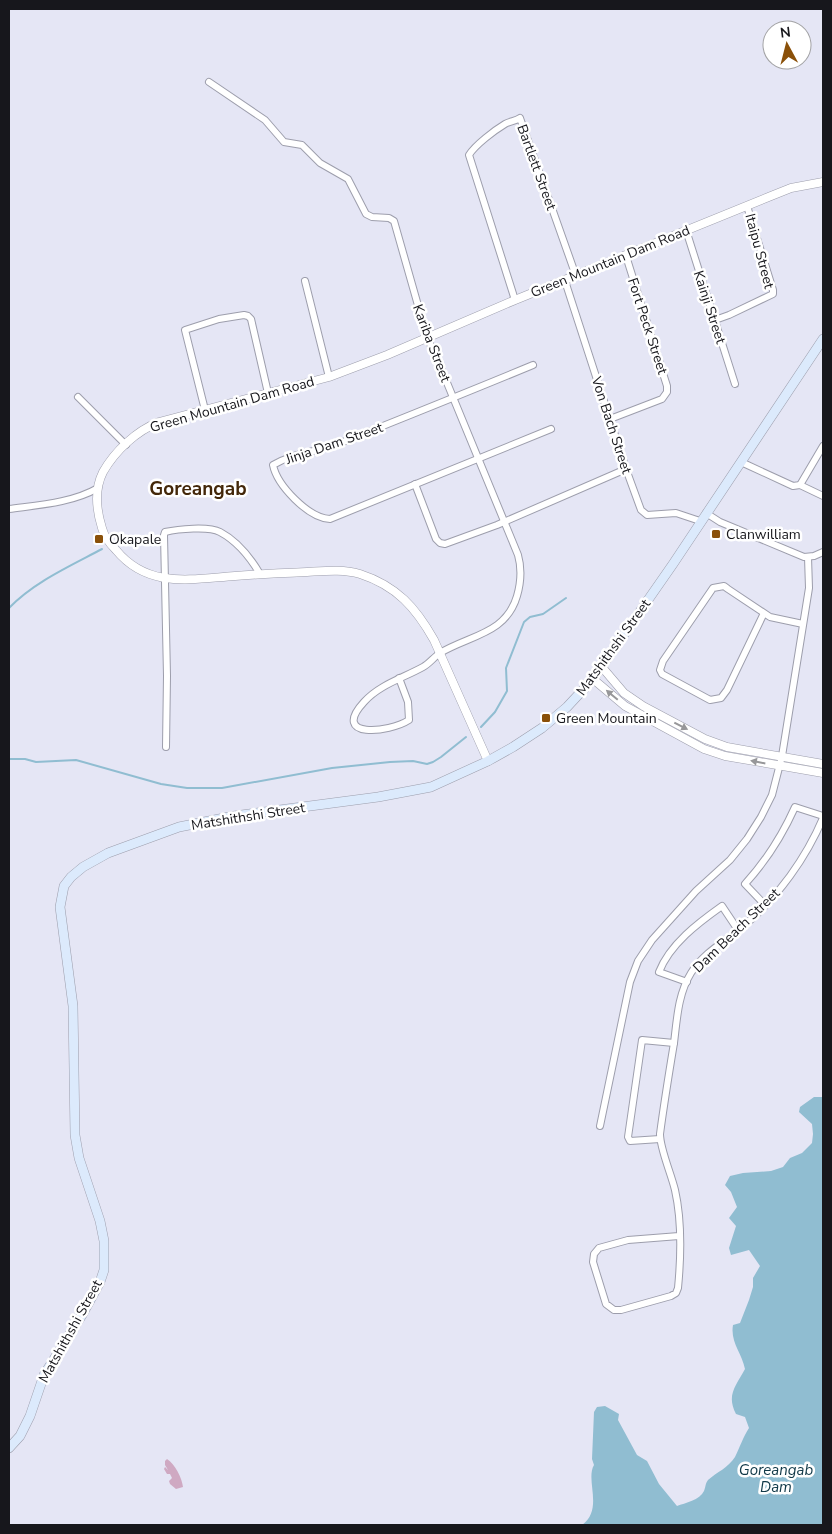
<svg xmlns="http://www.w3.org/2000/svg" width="832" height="1534" font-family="'Nunito Sans',sans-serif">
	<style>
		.forest { fill: #cfa9c2 }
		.water { fill: #90bdd1 }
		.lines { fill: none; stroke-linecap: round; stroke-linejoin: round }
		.stream { stroke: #90bdd1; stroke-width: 2 }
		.minor-casing { stroke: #9d9eac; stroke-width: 8 }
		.tertiary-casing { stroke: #9d9eac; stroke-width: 9 }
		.secondary-casing { stroke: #9d9eac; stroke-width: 10 }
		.minor { stroke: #fff; stroke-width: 6 }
		.tertiary { stroke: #fff; stroke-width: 8 }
		.secondary { stroke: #dceafc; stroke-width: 9 }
		.oneway { fill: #979799 }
		.poi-dot { fill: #8a5009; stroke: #fff; stroke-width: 2 }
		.labels { text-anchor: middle; stroke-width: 5; stroke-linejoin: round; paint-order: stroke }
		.street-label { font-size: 14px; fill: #17171c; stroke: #fff }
		.poi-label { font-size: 14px; fill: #17171c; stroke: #fff; text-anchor: start }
		.water-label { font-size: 15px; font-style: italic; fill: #113948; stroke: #fff }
		.district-label { font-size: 19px; font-weight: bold; fill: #432709; stroke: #fff }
	</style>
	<rect width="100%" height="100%" fill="#e5e6f5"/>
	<path class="forest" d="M 167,1459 C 175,1464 182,1478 183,1487 L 176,1489 L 170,1484 L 169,1481 L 172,1478 L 170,1474 L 167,1474 L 164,1469 L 165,1467 L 168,1470 L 165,1465 L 165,1461 Z"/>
	<path class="water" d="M 814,1097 L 823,1097 L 823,1525 L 582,1525 C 604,1509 585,1480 594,1465 L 592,1459 L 594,1412 L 597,1407 L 605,1406 L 619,1414 L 618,1420 L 637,1455 L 647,1461 L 659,1484 L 677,1506 C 685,1503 700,1500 704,1491 C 706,1486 705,1484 708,1480 C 717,1472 728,1468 735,1457 C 740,1447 743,1437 749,1428 L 745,1417 L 736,1414 C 726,1395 736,1386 745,1369 C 742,1353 730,1342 733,1325 L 740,1323 L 749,1300 L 753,1287 L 753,1278 L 760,1266 L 749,1250 L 731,1255 L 729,1248 L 736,1226 L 729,1218 L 737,1207 L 731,1192 L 725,1185 L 730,1176 L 743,1173 L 771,1171 L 783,1167 L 790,1158 L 802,1153 L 812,1143 L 813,1134 L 812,1124 L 799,1112 L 800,1107 Z"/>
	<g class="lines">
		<g class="stream">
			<path d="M 9,608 C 34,582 70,566 102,549"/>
			<path d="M 481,727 L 495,712 L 507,691 L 506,668 L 524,622 L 530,617 L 543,614 L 566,598"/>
			<path d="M 9,759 L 25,759 L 36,762 L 76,760 L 161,784 L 187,788 L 222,788 L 332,768 L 390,762 L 413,761 L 427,764 L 433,762 L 441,757 L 466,737"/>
		</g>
		<g class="minor-casing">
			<g id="minor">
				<path d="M 209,82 L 265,120 L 284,142 L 302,145 L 320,163 L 348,179 L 366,214 L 372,217 L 389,218 L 394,221 L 427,337 L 443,373 L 518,555 C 522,569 521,582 517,596 C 506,634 470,635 440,653 C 434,657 429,664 423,667 C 403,678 379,685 364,702 C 330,739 389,733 409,720 L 408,702 L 399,678"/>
				<path d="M 686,230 L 735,384"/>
				<path d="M 305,281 L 329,377"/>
				<path d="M 565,281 L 626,469 L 641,510 L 647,515 L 676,513 L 700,521"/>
				<path d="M 515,300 L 469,155 C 475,145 495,130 505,124 C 510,121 516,121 520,118 L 576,276"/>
				<path d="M 715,320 L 729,315 L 773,294 L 773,290 L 747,206"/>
				<path d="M 533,365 C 468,392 403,418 338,444 C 316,452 293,453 273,465 C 277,485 308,518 330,519 L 551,429"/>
				<path d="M 78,397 L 126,445"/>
				<path d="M 205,410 L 185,330 L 219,319 L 244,315 L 248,316 L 251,319 L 268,393"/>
				<path d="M 610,419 L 662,399 L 667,392 L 667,386 L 626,256"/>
				<path d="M 741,462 L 793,486 L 800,485 L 823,446"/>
				<path d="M 415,484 L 436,539 L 440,543 L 445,544 L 497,525 L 626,469"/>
				<path d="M 800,485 L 823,496"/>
				<path d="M 9,509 C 38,505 72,503 98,488"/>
				<path d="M 706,513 L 720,522 L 804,557 L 814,556 L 823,552"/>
				<path d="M 764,613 L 727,690 L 721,698 L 710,700 L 662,674 L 660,670 L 663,661 L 713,588 L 724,586 L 728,589 L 770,617 L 803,624"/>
				<path d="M 166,747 L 167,676 L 164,535 L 165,532 C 178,529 209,526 220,532 C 237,541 250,557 260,574"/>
				<path d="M 765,905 L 745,884 C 766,861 782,836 795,807 L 823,816"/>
				<path d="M 687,982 L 659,972 C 670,944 698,923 722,906 L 738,930"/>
				<path d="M 600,1126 L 630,982 L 638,961 L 652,940 L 696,891 L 730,860 L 747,839 L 761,817 L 772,795 L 782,756 L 809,588 L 808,557"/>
				<path d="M 660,1139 L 630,1141 L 628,1137 L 642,1040 L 674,1043"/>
				<path d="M 679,1236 L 628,1240 L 599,1248 L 594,1254 L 593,1262 L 606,1304 L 614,1310 L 621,1310 L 671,1296 L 676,1293 L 678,1288 C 681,1257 682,1221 675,1190 C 671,1173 660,1149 660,1134 C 664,1104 669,1073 674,1043 C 677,1019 678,994 691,973 C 704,952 726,941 745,925 C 778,897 806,858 823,818"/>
			</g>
		</g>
		<g class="tertiary-casing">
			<g id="tertiary">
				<path d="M 601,666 L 624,693 L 643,706 L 705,739 L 727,747 L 823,764"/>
				<path d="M 593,679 L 625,706 L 704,749 L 725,756 L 823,773"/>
				<path d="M 488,761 L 434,640 C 416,608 397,586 360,574 C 343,569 325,571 307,572 C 283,573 259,574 235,576 C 191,579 148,589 116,550 C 110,544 104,536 102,528 C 96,509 94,490 103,472 C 115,451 136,431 159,422 L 329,377 L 387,355 L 515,300 L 771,196 L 791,188 L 823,182"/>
			</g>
		</g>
		<g class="secondary-casing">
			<path id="secondary" d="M 9,1448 L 20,1436 L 30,1416 L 44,1375 L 82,1315 L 100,1282 L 104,1270 L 104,1241 L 100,1221 L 79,1158 L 75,1135 L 73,1006 L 60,907 L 64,886 L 71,877 L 83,867 L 108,853 L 179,827 L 234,816 L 378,797 L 431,787 L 488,761 L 513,747 L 542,728 L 567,707 L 593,679 L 673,564 L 823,339"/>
		</g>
		<use href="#minor" class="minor"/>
		<use href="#tertiary" class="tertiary"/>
		<use href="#secondary" class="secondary"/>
	</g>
	<defs><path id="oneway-solid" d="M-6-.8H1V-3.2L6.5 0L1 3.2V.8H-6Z" transform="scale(1.25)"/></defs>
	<g class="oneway">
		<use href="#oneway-solid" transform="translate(612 695) rotate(-140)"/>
		<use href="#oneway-solid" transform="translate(681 726) rotate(27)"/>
		<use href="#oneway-solid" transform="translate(758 762) rotate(-169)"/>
	</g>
	<g class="poi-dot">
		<rect x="711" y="529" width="10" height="10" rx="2.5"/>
		<rect x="94" y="534" width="10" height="10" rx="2.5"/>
		<rect x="541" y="713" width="10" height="10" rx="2.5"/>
	</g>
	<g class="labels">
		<g class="street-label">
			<text transform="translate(537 167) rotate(70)" y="5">Bartlett Street</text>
			<text transform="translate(760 251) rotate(75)" y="5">Itaipu Street</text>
			<text transform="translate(610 261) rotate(-22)" y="5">Green Mountain Dam Road</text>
			<text transform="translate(710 307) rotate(72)" y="5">Kainji Street</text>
			<text transform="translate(648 326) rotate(72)" y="5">Fort Peck Street</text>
			<text transform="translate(432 343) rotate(69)" y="5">Kariba Street</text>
			<text transform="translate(232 404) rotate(-16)" y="5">Green Mountain Dam Road</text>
			<text transform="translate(612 425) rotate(72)" y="5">Von Bach Street</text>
			<text transform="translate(334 443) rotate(-19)" y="5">Jinja Dam Street</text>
			<text transform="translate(613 647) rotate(-54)" y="5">Matshithshi Street</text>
			<text transform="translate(248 816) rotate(-9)" y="5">Matshithshi Street</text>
			<text transform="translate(736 930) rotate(-44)" y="5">Dam Beach Street</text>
			<text transform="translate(70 1331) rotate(-61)" y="5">Matshithshi Street</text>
		</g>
		<g class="poi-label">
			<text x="726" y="539">Clanwilliam</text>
			<text x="109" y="544">Okapale</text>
			<text x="556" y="723">Green Mountain</text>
		</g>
		<g class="water-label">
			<text x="776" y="1475">Goreangab<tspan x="776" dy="17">Dam</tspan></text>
		</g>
		<g class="district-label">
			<text x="198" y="495">Goreangab</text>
		</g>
	</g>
	<rect width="832" height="1534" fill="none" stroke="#17171c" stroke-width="20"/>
	<g transform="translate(787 45) rotate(353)"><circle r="24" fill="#ffffff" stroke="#a2a2a4"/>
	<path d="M0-4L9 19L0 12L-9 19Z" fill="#8a5009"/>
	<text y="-8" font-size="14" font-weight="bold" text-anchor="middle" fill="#17171c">N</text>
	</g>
</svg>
